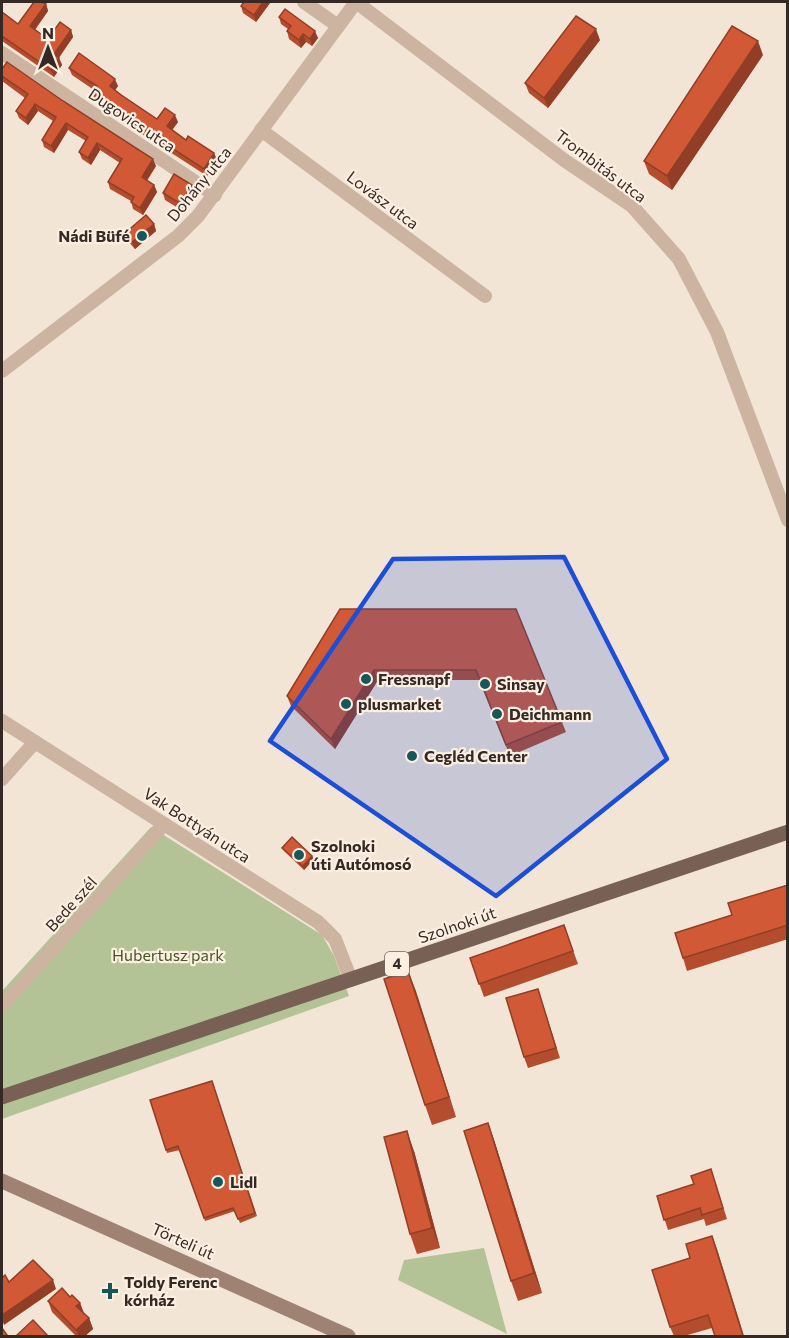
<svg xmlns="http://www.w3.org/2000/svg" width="789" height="1338" font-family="Commissioner,sans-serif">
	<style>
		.green { fill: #b4c395 }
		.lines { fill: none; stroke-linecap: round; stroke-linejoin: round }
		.street { stroke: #ccb4a1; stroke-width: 14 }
		.secondary { stroke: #9f8272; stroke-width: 15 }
		.primary { stroke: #796054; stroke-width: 15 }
		.wall { fill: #b44d2e }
		.shaded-wall { fill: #923e26 }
		.building { fill: #d15936; stroke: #923e26; stroke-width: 1.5 }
		.marked { fill: #1d4ed8; fill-opacity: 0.2; stroke: #1d4ed8; stroke-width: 4.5; stroke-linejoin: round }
		.poi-dot { fill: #17575a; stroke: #fbefe2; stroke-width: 2 }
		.labels { text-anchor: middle; stroke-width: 4.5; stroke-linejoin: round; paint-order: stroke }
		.shield { fill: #fbefe2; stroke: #70645e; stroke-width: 1.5 }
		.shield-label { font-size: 15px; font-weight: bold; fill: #352925 }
		.street-label { font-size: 16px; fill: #352925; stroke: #fbefe2 }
		.poi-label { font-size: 16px; font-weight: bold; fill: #352925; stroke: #fbefe2; text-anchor: start }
		.park-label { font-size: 16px; fill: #455526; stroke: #fbefe2 }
	</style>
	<rect width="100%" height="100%" fill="#f3e5d6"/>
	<g class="green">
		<path d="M 151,827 L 322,935 L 334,956 L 349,996 L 2,1119 L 2,991 Z"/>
		<path d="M 484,1248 L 507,1334 L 398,1280 L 404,1260 Z"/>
	</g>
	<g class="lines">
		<g class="street">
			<path d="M 304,2 L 338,26"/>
			<path d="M 356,2 L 564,160 L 632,206 L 679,259 L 717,332 L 788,520"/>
			<path d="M 2,53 L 215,195"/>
			<path d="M 261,130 L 485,296"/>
			<path d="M 2,371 L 178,236 L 198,216 L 356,2"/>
			<path d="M 2,721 L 318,922 L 335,939 L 351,980"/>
			<path d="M 2,779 L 35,742"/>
			<path d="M 2,1006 L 164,824"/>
		</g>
		<path class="secondary" d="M 2,1181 L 348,1336"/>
		<path class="primary" d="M 2,1097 L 788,832"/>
	</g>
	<g class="wall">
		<path d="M 270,3 L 256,22 L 243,13 L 241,6 Z"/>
		<path d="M 46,4 L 48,11 L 35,30 L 48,39 L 71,30 L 73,37 L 59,58 L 62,65 L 54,77 L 2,41 L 2,12 L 18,24 Z"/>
		<path d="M 279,17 L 318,38 L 312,46 L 306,42 L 301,48 L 289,39 L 287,31 L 288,29 L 281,24 Z"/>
		<path d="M 600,40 L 548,108 L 529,93 L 525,83 Z"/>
		<path d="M 763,55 L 672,190 L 649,174 L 644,161 Z"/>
		<path d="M 69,68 L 118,86 L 115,90 L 157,119 L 178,122 L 172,130 L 186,140 L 214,153 L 217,160 L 207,176 L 139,132 L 95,100 L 92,93 L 94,90 L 72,75 Z"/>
		<path d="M 2,69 L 156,166 L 147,181 L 154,185 L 157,192 L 143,215 L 133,209 L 131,201 L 110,189 L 108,182 L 120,163 L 100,150 L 91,165 L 82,159 L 79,152 L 86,141 L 68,130 L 54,153 L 44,147 L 42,140 L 53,121 L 38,111 L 28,125 L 19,118 L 16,111 L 25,98 L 2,81 Z"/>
		<path d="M 195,192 L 183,211 L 165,200 L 163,193 Z"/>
		<path d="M 154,224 L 156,231 L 135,249 L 127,240 L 125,233 Z"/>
		<path d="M 516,609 L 566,732 L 510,756 L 479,680 L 378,680 L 335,749 L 291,706 L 287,696 Z"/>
		<path d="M 282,848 L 314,859 L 304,870 L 284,851 Z"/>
		<path d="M 788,885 L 788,939 L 687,971 L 683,958 L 732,915 Z"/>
		<path d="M 564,925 L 578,964 L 484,997 L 470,958 Z"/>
		<path d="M 408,971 L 456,1117 L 432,1125 L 425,1105 Z"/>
		<path d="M 538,989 L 560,1058 L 528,1068 L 524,1057 Z"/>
		<path d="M 212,1081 L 257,1216 L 240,1223 L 235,1211 L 205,1221 L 180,1150 L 167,1153 L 150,1100 Z"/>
		<path d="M 488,1123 L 495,1143 L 542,1293 L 518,1301 L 511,1281 Z"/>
		<path d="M 414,1151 L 440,1248 L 417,1254 L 410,1234 Z"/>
		<path d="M 711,1169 L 727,1219 L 706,1226 L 704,1219 L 668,1230 L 657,1196 L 694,1184 Z"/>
		<path d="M 717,1249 L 712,1328 L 684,1336 L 674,1336 L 670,1327 Z"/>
		<path d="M 48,1301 L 80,1303 L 83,1312 L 89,1318 L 93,1329 L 85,1336 L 76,1336 L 52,1312 Z"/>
	</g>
	<g class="shaded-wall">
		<path d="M 263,2 L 270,2 L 270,3 L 256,22 L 254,15 Z"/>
		<path d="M 46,4 L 48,11 L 32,33 L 30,26 Z"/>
		<path d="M 596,29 L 600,40 L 548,108 L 544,98 Z"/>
		<path d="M 71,30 L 73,37 L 56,61 L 54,54 Z"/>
		<path d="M 315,31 L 318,38 L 312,46 L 310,39 Z"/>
		<path d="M 303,34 L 306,42 L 301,48 L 299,40 Z"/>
		<path d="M 758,41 L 763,55 L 672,190 L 667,176 Z"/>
		<path d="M 59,58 L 62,65 L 54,77 L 51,70 Z"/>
		<path d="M 115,79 L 118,86 L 113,93 L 110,86 Z"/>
		<path d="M 35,104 L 38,111 L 28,125 L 26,118 Z"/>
		<path d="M 175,115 L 178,122 L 170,133 L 167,126 Z"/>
		<path d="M 66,123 L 68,130 L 54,153 L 51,146 Z"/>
		<path d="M 97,143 L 100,150 L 91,165 L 88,158 Z"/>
		<path d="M 214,153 L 217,160 L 207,176 L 204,169 Z"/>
		<path d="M 153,159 L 156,166 L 144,184 L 142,177 Z"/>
		<path d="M 154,185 L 157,192 L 143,215 L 140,208 Z"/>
		<path d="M 192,185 L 195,192 L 183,211 L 181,204 Z"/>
		<path d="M 154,224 L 156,231 L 135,249 L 132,242 Z"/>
		<path d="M 374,670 L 378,680 L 335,749 L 331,739 Z"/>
		<path d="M 312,856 L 314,859 L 304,870 L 303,866 Z"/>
		<path d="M 408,971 L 416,991 L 456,1117 L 449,1097 Z"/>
		<path d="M 488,1123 L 495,1143 L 542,1293 L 534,1273 Z"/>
		<path d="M 407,1131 L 414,1151 L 440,1248 L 432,1228 Z"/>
		<path d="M 712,1236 L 717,1249 L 744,1336 L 743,1336 Z"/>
		<path d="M 53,1280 L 56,1289 L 4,1325 L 2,1319 L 2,1315 Z"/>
		<path d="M 80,1303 L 84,1313 L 76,1306 Z"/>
		<path d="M 89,1318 L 93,1329 L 85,1336 L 79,1336 L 76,1330 Z"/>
	</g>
	<g class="building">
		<path d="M 34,2 L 42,2 L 46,4 L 30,26 L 48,39 L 60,22 L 71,30 L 54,54 L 59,58 L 51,70 L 2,36 L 2,12 L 18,24 Z"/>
		<path d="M 244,2 L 263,2 L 254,15 L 241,6 Z"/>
		<path d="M 285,9 L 315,31 L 310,39 L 303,34 L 299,40 L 287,31 L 291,26 L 279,17 Z"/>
		<path d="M 576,16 L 596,29 L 544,98 L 525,83 Z"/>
		<path d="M 732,26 L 758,41 L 667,176 L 644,161 Z"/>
		<path d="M 79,53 L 115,79 L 110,86 L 121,95 L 157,119 L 165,108 L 175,115 L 167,126 L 186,140 L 188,136 L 214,153 L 204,169 L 136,125 L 92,93 L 97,86 L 69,68 Z"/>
		<path d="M 7,62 L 63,101 L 153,159 L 142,177 L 154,185 L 140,208 L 131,202 L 134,197 L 108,182 L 122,159 L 97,143 L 88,158 L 79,152 L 88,137 L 66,123 L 51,146 L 42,140 L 56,117 L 35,104 L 26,118 L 16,111 L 28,94 L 2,76 L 2,69 Z"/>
		<path d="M 174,174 L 192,185 L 181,204 L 163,193 Z"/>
		<path d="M 146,215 L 154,224 L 132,242 L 125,233 Z"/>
		<path d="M 340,609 L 516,609 L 562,722 L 506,745 L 476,670 L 374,670 L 331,739 L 287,696 Z"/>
		<path d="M 292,837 L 312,856 L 303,866 L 282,848 Z"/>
		<path d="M 788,885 L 788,925 L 683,958 L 675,933 L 732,915 L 728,903 Z"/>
		<path d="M 564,925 L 573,951 L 479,984 L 470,958 Z"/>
		<path d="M 408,971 L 449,1097 L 425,1105 L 384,979 Z"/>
		<path d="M 538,989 L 556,1048 L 524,1057 L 506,998 Z"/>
		<path d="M 212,1081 L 255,1213 L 238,1219 L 233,1208 L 204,1218 L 178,1146 L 166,1150 L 150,1100 Z"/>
		<path d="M 488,1123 L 534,1273 L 511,1281 L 464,1131 Z"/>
		<path d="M 407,1131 L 432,1228 L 410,1234 L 384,1137 Z"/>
		<path d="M 711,1169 L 723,1208 L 702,1215 L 700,1208 L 664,1220 L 657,1196 L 694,1184 L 691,1176 Z"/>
		<path d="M 712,1236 L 743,1336 L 715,1336 L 708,1315 L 670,1327 L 652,1270 L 690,1258 L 686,1244 Z"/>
		<path d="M 33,1260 L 53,1280 L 2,1315 L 2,1278 L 5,1275 L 9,1282 Z"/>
		<path d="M 62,1288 L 70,1297 L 72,1295 L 80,1303 L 76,1306 L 89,1318 L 76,1330 L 48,1301 Z"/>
		<path d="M 33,1320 L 48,1336 L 16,1336 Z"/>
		<path d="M 2,1328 L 7,1335 L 5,1336 L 2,1336 Z"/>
	</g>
	<path class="marked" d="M 564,557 L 667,759 L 496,896 L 270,741 L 393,559 Z"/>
	<g class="poi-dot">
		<circle cx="142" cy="236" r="6"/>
		<circle cx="366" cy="679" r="6"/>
		<circle cx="485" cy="684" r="6"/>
		<circle cx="346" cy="704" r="6"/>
		<circle cx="497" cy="714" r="6"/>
		<circle cx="412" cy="756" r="6"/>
		<circle cx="299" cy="855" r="6"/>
		<circle cx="218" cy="1182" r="6"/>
		<path d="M107 1282h6v6h6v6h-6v6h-6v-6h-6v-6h6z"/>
	</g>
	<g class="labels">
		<rect class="shield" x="385" y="952" width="24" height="24" rx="4.5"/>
		<g class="shield-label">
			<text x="397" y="969">4</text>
		</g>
		<g class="street-label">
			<text transform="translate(132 120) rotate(34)" y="6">Dugovics utca</text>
			<text transform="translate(601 166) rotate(37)" y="6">Trombitás utca</text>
			<text transform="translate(199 184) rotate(-51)" y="6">Dohány utca</text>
			<text transform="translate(383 200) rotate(37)" y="6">Lovász utca</text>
			<text transform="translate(197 825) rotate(33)" y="6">Vak Bottyán utca</text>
			<text transform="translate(71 904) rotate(-48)" y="6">Bede szél</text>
			<text transform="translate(457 925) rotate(-19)" y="6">Szolnoki út</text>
			<text transform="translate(183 1241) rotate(24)" y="6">Törteli út</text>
		</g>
		<g class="poi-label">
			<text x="130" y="242" text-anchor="end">Nádi Büfé</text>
			<text x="378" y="685">Fressnapf</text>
			<text x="497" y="690">Sinsay</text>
			<text x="358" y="710">plusmarket</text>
			<text x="509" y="720">Deichmann</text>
			<text x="424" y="762">Cegléd Center</text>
			<text x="311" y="852">Szolnoki<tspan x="311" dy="18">úti Autómosó</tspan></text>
			<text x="230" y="1188">Lidl</text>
			<text x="124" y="1288">Toldy Ferenc<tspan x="124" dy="18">kórház</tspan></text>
		</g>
		<g class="park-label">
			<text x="168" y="961">Hubertusz park</text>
		</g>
	</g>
	<rect width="789" height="1338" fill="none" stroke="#352925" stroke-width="6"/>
	<g transform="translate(48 48)" stroke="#fbefe2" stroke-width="4.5" paint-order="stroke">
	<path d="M0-4.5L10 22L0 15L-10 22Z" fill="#352925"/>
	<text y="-9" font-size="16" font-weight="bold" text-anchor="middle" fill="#352925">N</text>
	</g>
</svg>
